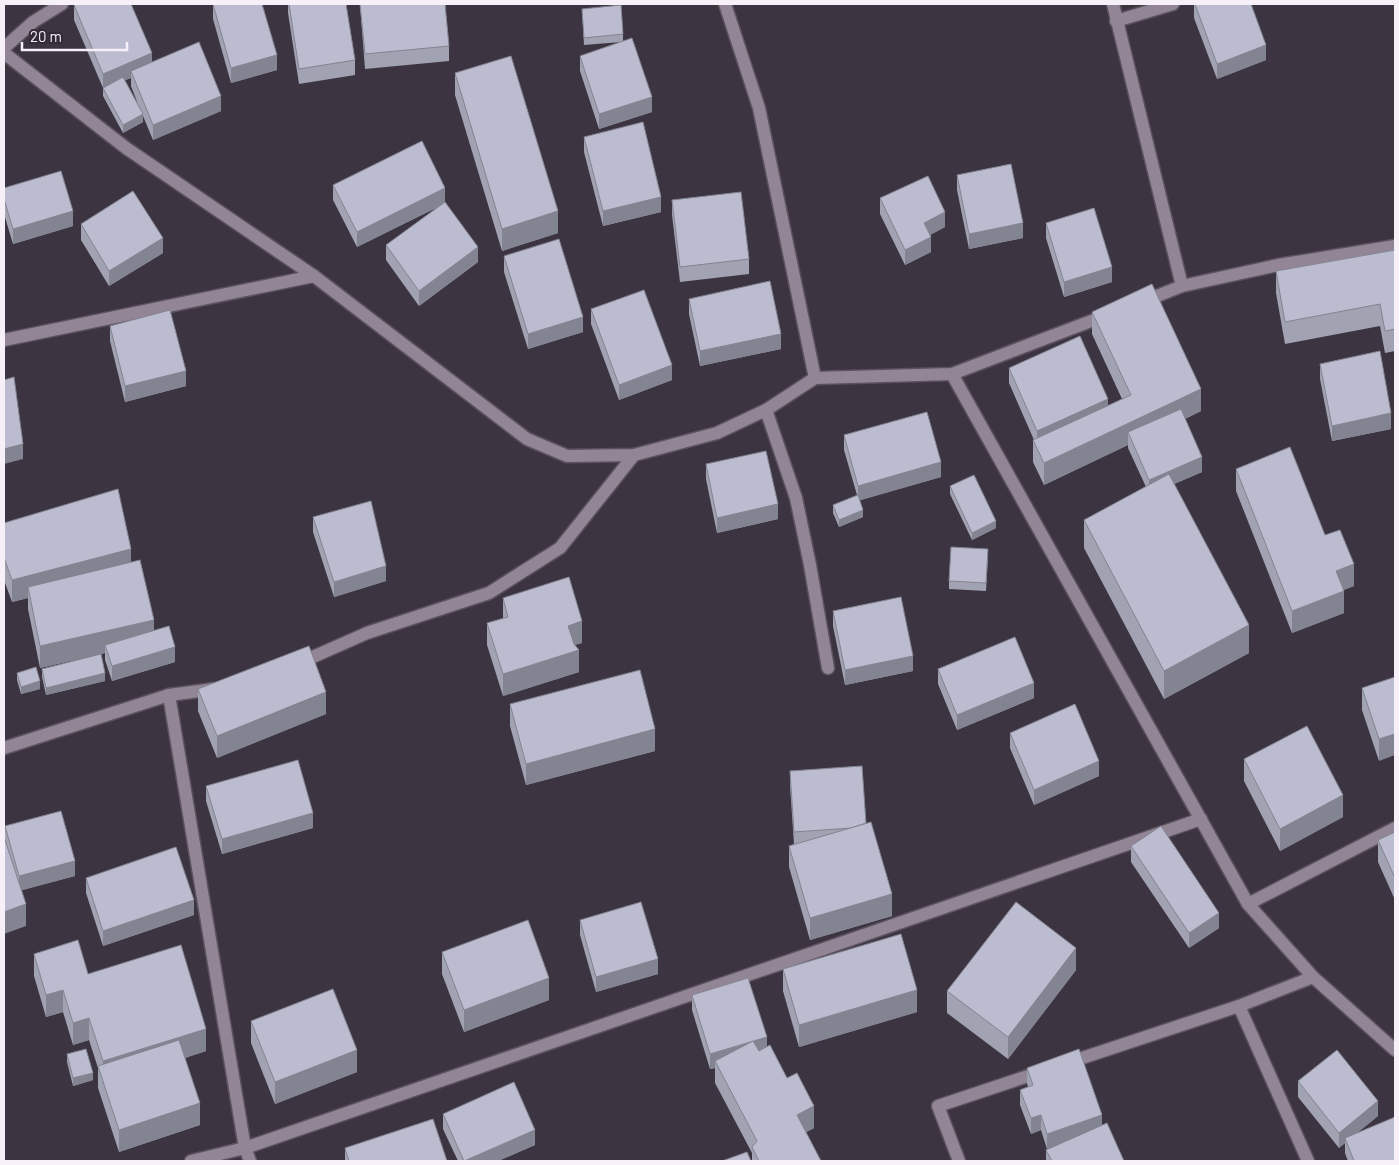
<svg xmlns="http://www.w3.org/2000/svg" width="1399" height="1165" font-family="Barlow,sans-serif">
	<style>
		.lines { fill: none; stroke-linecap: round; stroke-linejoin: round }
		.street-casing { stroke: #5b525e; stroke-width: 15 }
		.street { stroke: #928696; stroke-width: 12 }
		.wall { fill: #a1a2b2; fill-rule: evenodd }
		.shaded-wall { fill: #838491 }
		.building { fill: #bbbccf; stroke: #838491 }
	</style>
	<rect width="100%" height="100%" fill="#3d3441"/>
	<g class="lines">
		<g class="street-casing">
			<g id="street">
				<path d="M 725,4 L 759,108 L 815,378"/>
				<path d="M 1113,4 L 1182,286"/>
				<path d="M 1116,21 L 1173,4"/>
				<path d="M 4,48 L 33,22 L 62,4"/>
				<path d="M 4,53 L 126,148 L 314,276 L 527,439 L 567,456 L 634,455 L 717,433 L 766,410 L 815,378 L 952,374 L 1107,315"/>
				<path d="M 1142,302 L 1182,286 L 1278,265 L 1395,246"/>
				<path d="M 4,340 L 314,276"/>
				<path d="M 952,374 L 1248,904 L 1313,977 L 1395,1050"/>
				<path d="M 766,410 L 796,498 L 810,565 L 828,668"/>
				<path d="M 297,664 L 367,633 L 489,593 L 560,548 L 634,455"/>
				<path d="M 169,695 L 245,1148 L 250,1161"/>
				<path d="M 4,748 L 169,695 L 214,689"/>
				<path d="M 1248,904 L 1395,828"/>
				<path d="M 1239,1006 L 1308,1161"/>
				<path d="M 1067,1063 L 1239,1006 L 1313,977"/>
				<path d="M 191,1161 L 245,1148 L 1201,819"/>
				<path d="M 959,1161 L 938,1106 L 1043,1071"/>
			</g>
		</g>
		<use href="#street" class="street"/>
	</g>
	<g class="wall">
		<path d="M 213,4 L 277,70 L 231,83 L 213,19 Z"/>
		<path d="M 288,4 L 346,4 L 355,60 L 355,75 L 299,84 L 288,13 Z"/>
		<path d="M 360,4 L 445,4 L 449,46 L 449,61 L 365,69 Z"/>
		<path d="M 1194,4 L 1251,4 L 1266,60 L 1217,79 L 1194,18 Z"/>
		<path d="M 74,5 L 152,62 L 221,111 L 153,140 L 143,116 L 143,122 L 123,133 L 103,96 L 103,88 L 74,20 ZM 131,78 L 131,86 L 139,107 L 125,80 Z"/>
		<path d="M 582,9 L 623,34 L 623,41 L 652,112 L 599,129 L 580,71 L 580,56 L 621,42 L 584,45 Z"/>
		<path d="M 455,73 L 558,233 L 502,251 L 455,95 Z"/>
		<path d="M 584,137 L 661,212 L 603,226 L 584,152 Z"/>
		<path d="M 957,175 L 1023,238 L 969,249 L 957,190 Z"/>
		<path d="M 333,185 L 445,202 L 478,262 L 419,306 L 386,260 L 386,245 L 438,207 L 357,247 L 333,200 Z"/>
		<path d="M 4,188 L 73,226 L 13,244 L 4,214 Z"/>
		<path d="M 880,198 L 945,227 L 930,235 L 931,252 L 905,265 L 880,214 Z"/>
		<path d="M 672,200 L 749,259 L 749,274 L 680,282 L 672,215 Z"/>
		<path d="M 1046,223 L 1112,282 L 1064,297 L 1046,238 Z"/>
		<path d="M 81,224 L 163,253 L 109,286 L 81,240 Z"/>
		<path d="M 1395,250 L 1395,351 L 1385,353 L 1380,326 L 1285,344 L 1276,293 L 1276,271 Z"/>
		<path d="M 504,256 L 583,332 L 528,349 L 504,272 Z"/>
		<path d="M 689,299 L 781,349 L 700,366 L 689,314 Z"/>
		<path d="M 591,309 L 672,380 L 619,400 L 591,324 Z"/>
		<path d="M 1092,312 L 1201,411 L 1185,419 L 1202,472 L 1174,484 L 1249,653 L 1164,699 L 1084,548 L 1084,520 L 1146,487 L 1128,448 L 1128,445 L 1044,485 L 1033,462 L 1033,440 L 1034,440 L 1009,383 L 1009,368 L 1108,406 L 1122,399 L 1092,334 Z"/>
		<path d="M 110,326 L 186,386 L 125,402 L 110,341 Z"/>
		<path d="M 1320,364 L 1391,429 L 1332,441 L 1320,379 Z"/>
		<path d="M 844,435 L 941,477 L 860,500 L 863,517 L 839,527 L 833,513 L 833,505 L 857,495 L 844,450 Z"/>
		<path d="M 706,464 L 778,519 L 717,533 L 706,479 Z"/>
		<path d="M 1236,469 L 1325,535 L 1354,586 L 1343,590 L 1344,613 L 1292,633 L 1236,491 Z"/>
		<path d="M 950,486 L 996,528 L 972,540 L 950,494 Z"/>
		<path d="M 313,517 L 386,581 L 334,597 L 313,532 Z"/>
		<path d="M 4,523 L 131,562 L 154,630 L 175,662 L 112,681 L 105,660 L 105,653 L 101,654 L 105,681 L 46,695 L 42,677 L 42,669 L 97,655 L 40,668 L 28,609 L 28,598 L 12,602 L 4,580 Z"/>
		<path d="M 988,556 L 986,591 L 949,589 L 949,581 Z"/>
		<path d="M 503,598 L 582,643 L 574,645 L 579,672 L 503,696 L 487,645 L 487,623 L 503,619 Z"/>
		<path d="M 833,611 L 913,671 L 845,685 L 833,626 Z"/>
		<path d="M 938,669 L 1034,698 L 957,730 L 938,684 Z"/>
		<path d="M 17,673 L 40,689 L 21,694 L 17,680 Z"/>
		<path d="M 1395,677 L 1379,761 L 1362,710 L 1362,688 Z"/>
		<path d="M 198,689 L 326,714 L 217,758 L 198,711 Z"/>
		<path d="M 510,704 L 655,751 L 526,785 L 510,726 Z"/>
		<path d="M 1010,733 L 1099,776 L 1034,805 L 1010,748 Z"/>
		<path d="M 1244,759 L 1343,817 L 1280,851 L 1244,781 Z"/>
		<path d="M 790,771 L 866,823 L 892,916 L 810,940 L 789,867 L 789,846 L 794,844 L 790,786 Z"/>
		<path d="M 206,786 L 313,828 L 222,854 L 206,801 Z"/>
		<path d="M 5,826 L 75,876 L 22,890 L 26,926 L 5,841 Z"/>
		<path d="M 1395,832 L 1395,900 L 1378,862 L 1378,840 Z"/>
		<path d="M 1131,846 L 1219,928 L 1189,948 L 1131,862 Z"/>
		<path d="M 86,878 L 194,915 L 103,946 L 86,893 Z"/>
		<path d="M 580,920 L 658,974 L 596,992 L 580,935 Z"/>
		<path d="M 442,952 L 549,1000 L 464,1032 L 442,974 Z"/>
		<path d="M 34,954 L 88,974 L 206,1051 L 185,1058 L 200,1125 L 119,1152 L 98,1088 L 98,1068 L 89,1040 L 73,1045 L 63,1012 L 46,1017 L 34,976 Z"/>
		<path d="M 783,969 L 917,1012 L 799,1047 L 783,991 Z"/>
		<path d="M 1076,970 L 1008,1059 L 947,1013 L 947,991 Z"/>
		<path d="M 692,995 L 767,1047 L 787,1078 L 814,1128 L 806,1132 L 821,1161 L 752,1161 L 752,1153 L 715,1083 L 715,1068 L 710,1069 L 692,1010 Z"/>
		<path d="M 251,1021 L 357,1072 L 275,1104 L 251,1043 Z"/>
		<path d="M 67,1054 L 93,1080 L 73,1086 L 67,1062 Z"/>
		<path d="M 1027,1068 L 1102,1125 L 1124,1161 L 1046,1161 L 1046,1150 L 1047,1149 L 1041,1130 L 1031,1134 L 1020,1105 L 1020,1090 L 1028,1087 L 1027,1083 Z"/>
		<path d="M 1298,1081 L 1378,1116 L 1357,1133 L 1395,1161 L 1348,1161 L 1345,1153 L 1345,1143 L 1339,1148 L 1298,1097 Z"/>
		<path d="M 443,1114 L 535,1145 L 498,1161 L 458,1161 L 443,1129 Z"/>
		<path d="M 345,1148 L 447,1161 L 345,1161 Z"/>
	</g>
	<g class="shaded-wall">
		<path d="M 1266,45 L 1266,60 L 1217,79 L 1217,64 Z"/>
		<path d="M 152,53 L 152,69 L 131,71 L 131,78 L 103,89 L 103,74 Z"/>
		<path d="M 277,55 L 277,70 L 231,83 L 231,68 Z"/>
		<path d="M 221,96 L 221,111 L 153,140 L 153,125 Z"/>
		<path d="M 652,97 L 652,112 L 599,129 L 599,114 Z"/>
		<path d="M 143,114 L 143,122 L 123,133 L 123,125 Z"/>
		<path d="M 445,188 L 445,203 L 357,247 L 357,232 Z"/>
		<path d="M 661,197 L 661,212 L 603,226 L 603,211 Z"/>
		<path d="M 73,211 L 73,226 L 13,244 L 13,229 Z"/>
		<path d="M 558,211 L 558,233 L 502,251 L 502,229 Z"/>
		<path d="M 945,212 L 945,227 L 924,238 L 924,223 Z"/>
		<path d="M 1023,223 L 1023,238 L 969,249 L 969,234 Z"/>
		<path d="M 931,237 L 931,252 L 905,265 L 905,250 Z"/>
		<path d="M 163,238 L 163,253 L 109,286 L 109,271 Z"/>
		<path d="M 478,247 L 478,262 L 419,306 L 419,291 Z"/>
		<path d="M 1112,267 L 1112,282 L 1064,297 L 1064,282 Z"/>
		<path d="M 583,317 L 583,332 L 528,349 L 528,334 Z"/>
		<path d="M 781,334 L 781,349 L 700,366 L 700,351 Z"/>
		<path d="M 672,365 L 672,380 L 619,400 L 619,385 Z"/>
		<path d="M 186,371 L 186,386 L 125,402 L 125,386 Z"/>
		<path d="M 1201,389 L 1201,411 L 1133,443 L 1128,432 L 1128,445 L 1044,485 L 1044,463 Z"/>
		<path d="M 1108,399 L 1108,414 L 1037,446 L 1037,431 Z"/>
		<path d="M 1391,413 L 1391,429 L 1332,441 L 1332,426 Z"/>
		<path d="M 23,444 L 23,459 L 4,464 L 4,449 Z"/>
		<path d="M 1202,457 L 1202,472 L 1149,495 L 1149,480 Z"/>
		<path d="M 941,462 L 941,477 L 858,501 L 858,486 Z"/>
		<path d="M 778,504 L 778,519 L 717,533 L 717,518 Z"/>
		<path d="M 863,510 L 863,517 L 839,527 L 839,520 Z"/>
		<path d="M 996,521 L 996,528 L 972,540 L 972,533 Z"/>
		<path d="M 131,549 L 131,571 L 28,587 L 28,598 L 12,602 L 12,580 Z"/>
		<path d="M 1354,564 L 1354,586 L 1336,593 L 1336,571 Z"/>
		<path d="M 386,566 L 386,581 L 334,597 L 334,582 Z"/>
		<path d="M 1344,591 L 1344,613 L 1292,633 L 1292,611 Z"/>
		<path d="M 154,620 L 154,642 L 105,645 L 105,653 L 40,668 L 40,646 Z"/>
		<path d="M 582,621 L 582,643 L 568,647 L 568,626 Z"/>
		<path d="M 1249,625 L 1249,653 L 1164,699 L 1164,671 Z"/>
		<path d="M 175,647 L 175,662 L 112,681 L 112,666 Z"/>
		<path d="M 579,650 L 579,672 L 503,696 L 503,674 Z"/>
		<path d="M 913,656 L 913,671 L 845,685 L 845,670 Z"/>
		<path d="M 105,673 L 105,681 L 46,695 L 46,688 Z"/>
		<path d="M 40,681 L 40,689 L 21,694 L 21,687 Z"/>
		<path d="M 1034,683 L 1034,698 L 957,730 L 957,715 Z"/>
		<path d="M 326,692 L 326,714 L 217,758 L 217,736 Z"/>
		<path d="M 655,729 L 655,751 L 526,785 L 526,764 Z"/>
		<path d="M 1395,734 L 1395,755 L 1379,761 L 1379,739 Z"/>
		<path d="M 1099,761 L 1099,776 L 1034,805 L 1034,790 Z"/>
		<path d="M 1343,795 L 1343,817 L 1280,851 L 1280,829 Z"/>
		<path d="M 313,813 L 313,828 L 222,854 L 222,839 Z"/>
		<path d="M 75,861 L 75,876 L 19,891 L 19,876 Z"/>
		<path d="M 892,894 L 892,916 L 810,940 L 810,918 Z"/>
		<path d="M 194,900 L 194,915 L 103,946 L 103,931 Z"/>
		<path d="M 26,904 L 26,926 L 4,934 L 4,912 Z"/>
		<path d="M 1219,913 L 1219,928 L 1189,948 L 1189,933 Z"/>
		<path d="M 1076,948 L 1076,970 L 1008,1059 L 1008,1037 Z"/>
		<path d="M 658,959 L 658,974 L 596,992 L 596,977 Z"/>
		<path d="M 549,978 L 549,1000 L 464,1032 L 464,1010 Z"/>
		<path d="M 63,990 L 63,1012 L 46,1017 L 46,995 Z"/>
		<path d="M 917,990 L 917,1012 L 799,1047 L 799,1025 Z"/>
		<path d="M 89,1018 L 89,1040 L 73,1045 L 73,1023 Z"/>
		<path d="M 206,1029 L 206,1051 L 103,1083 L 103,1061 Z"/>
		<path d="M 767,1037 L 767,1052 L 715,1061 L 715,1068 L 710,1069 L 710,1054 Z"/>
		<path d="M 357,1050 L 357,1072 L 275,1104 L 275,1082 Z"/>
		<path d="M 93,1073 L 93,1080 L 73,1086 L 73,1078 Z"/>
		<path d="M 1378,1101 L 1378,1116 L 1346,1142 L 1345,1138 L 1345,1143 L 1339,1148 L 1339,1133 Z"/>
		<path d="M 200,1103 L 200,1125 L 119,1152 L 119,1130 Z"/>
		<path d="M 814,1106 L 814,1128 L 797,1137 L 797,1115 Z"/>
		<path d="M 1041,1115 L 1041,1130 L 1031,1134 L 1031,1118 Z"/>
		<path d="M 1102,1115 L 1102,1130 L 1047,1149 L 1047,1134 Z"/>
		<path d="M 535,1130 L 535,1145 L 498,1161 L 464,1161 Z"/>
	</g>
	<g class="building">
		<path d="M 77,4 L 131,4 L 152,53 L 103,74 L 74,5 Z"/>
		<path d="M 213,4 L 262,4 L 277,55 L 231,68 Z"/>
		<path d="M 289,4 L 346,4 L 355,60 L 299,69 Z"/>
		<path d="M 360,4 L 445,4 L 449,46 L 365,54 Z"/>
		<path d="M 1195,4 L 1251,4 L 1266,45 L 1217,64 Z"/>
		<path d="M 621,5 L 623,34 L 584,38 L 582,9 Z"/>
		<path d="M 632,38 L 652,97 L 599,114 L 580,56 Z"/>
		<path d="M 199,42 L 221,96 L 153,125 L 131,71 Z"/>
		<path d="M 511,56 L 558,211 L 502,229 L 455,73 Z"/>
		<path d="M 123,77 L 143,114 L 123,125 L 103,88 Z"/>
		<path d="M 643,122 L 661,197 L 603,211 L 584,137 Z"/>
		<path d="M 422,141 L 445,188 L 357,232 L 333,185 Z"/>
		<path d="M 1011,164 L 1023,223 L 969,234 L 957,175 Z"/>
		<path d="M 61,171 L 73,211 L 13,229 L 4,199 L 4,188 Z"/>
		<path d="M 928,176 L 945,212 L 924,223 L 931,237 L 905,250 L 880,198 Z"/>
		<path d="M 133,191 L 163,238 L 109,271 L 81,224 Z"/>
		<path d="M 741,192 L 749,259 L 680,267 L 672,200 Z"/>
		<path d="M 445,202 L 478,247 L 419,291 L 386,245 Z"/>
		<path d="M 1094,208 L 1112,267 L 1064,282 L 1046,223 Z"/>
		<path d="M 559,239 L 583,317 L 528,334 L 504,256 Z"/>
		<path d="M 1395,250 L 1395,329 L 1385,331 L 1380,304 L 1285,322 L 1276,271 Z"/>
		<path d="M 770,281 L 781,334 L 700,351 L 689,299 Z"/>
		<path d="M 1152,284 L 1201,389 L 1044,463 L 1033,440 L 1131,395 L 1092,312 Z"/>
		<path d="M 644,290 L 672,365 L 619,385 L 591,309 Z"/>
		<path d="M 170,310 L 186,371 L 125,386 L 110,326 Z"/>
		<path d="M 1080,336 L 1108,399 L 1037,431 L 1009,368 Z"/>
		<path d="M 1380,351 L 1391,413 L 1332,426 L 1320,364 Z"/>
		<path d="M 14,377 L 23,444 L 4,449 L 4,380 Z"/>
		<path d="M 1181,409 L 1202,457 L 1149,480 L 1128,432 Z"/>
		<path d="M 927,412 L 941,462 L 858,486 L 844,435 Z"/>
		<path d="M 1290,447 L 1325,535 L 1340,530 L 1354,564 L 1336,571 L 1344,591 L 1292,611 L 1236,469 Z"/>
		<path d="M 766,451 L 778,504 L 717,518 L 706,464 Z"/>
		<path d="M 1169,474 L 1249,625 L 1164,671 L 1084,520 Z"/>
		<path d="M 974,475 L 996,521 L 972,533 L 950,486 Z"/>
		<path d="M 118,489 L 131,549 L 12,580 L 4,558 L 4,523 Z"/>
		<path d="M 858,495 L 863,510 L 839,520 L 833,505 Z"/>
		<path d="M 371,501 L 386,566 L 334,582 L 313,517 Z"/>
		<path d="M 951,547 L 988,549 L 986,583 L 949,581 Z"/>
		<path d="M 140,560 L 154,620 L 40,646 L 28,587 Z"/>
		<path d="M 569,577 L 582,621 L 568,626 L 574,644 L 579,650 L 503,674 L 487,623 L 508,617 L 503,598 Z"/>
		<path d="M 901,597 L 913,656 L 845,670 L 833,611 Z"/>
		<path d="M 169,626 L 175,647 L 112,666 L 105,645 Z"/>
		<path d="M 1015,637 L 1034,683 L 957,715 L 938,669 Z"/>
		<path d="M 309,646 L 326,692 L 217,736 L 198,689 Z"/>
		<path d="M 101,654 L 105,673 L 46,688 L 42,669 Z"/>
		<path d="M 36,667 L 40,681 L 21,687 L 17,673 Z"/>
		<path d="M 640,670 L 655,729 L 526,764 L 510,704 Z"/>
		<path d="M 1395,677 L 1395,734 L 1379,739 L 1362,688 Z"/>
		<path d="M 1075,704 L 1099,761 L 1034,790 L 1010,733 Z"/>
		<path d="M 1307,726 L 1343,795 L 1280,829 L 1244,759 Z"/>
		<path d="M 298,760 L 313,813 L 222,839 L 206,786 Z"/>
		<path d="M 862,766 L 866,823 L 851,828 L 794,832 L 790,771 Z"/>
		<path d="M 61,811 L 75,861 L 19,876 L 5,826 Z"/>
		<path d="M 871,822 L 892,894 L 810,918 L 789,846 Z"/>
		<path d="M 1161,826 L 1219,913 L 1189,933 L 1131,846 Z"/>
		<path d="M 1395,832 L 1395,878 L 1378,840 Z"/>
		<path d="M 4,837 L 26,904 L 4,912 Z"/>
		<path d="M 176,847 L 194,900 L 103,931 L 86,878 Z"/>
		<path d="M 641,902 L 658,959 L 596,977 L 580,920 Z"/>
		<path d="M 1016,902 L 1076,948 L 1008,1037 L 947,991 Z"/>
		<path d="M 528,920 L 549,978 L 464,1010 L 442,952 Z"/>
		<path d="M 901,934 L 917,990 L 799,1025 L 783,969 Z"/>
		<path d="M 78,940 L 88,974 L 181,945 L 206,1029 L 103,1061 L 89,1018 L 73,1023 L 63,990 L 46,995 L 34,954 Z"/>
		<path d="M 748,978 L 767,1037 L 710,1054 L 692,995 Z"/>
		<path d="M 333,989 L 357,1050 L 275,1082 L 251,1021 Z"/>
		<path d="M 179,1040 L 200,1103 L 119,1130 L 98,1066 Z"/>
		<path d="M 753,1041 L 759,1051 L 770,1045 L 787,1078 L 797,1073 L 814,1106 L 797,1115 L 821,1161 L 759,1161 L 752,1147 L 757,1141 L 715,1061 Z"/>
		<path d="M 86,1049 L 93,1073 L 73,1078 L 67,1054 Z"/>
		<path d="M 1079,1049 L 1102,1115 L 1047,1134 L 1041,1115 L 1031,1118 L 1020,1090 L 1033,1085 L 1027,1068 Z"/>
		<path d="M 1337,1050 L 1378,1101 L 1339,1133 L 1298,1081 Z"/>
		<path d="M 514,1082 L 535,1130 L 464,1161 L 443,1114 Z"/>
		<path d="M 1395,1117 L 1395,1161 L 1354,1161 L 1345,1138 Z"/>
		<path d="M 433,1119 L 447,1161 L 349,1161 L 345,1148 Z"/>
		<path d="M 1107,1123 L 1124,1161 L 1052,1161 L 1046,1150 Z"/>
		<path d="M 747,1152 L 751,1161 L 722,1161 Z"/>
	</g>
	<rect width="1399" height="1165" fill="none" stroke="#f7f0f9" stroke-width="10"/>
	<path d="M22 42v8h105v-8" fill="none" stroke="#f7f0f9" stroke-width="2.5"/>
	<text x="30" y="42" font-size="15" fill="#f7f0f9" stroke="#332a37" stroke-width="4" paint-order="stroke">20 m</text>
</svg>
